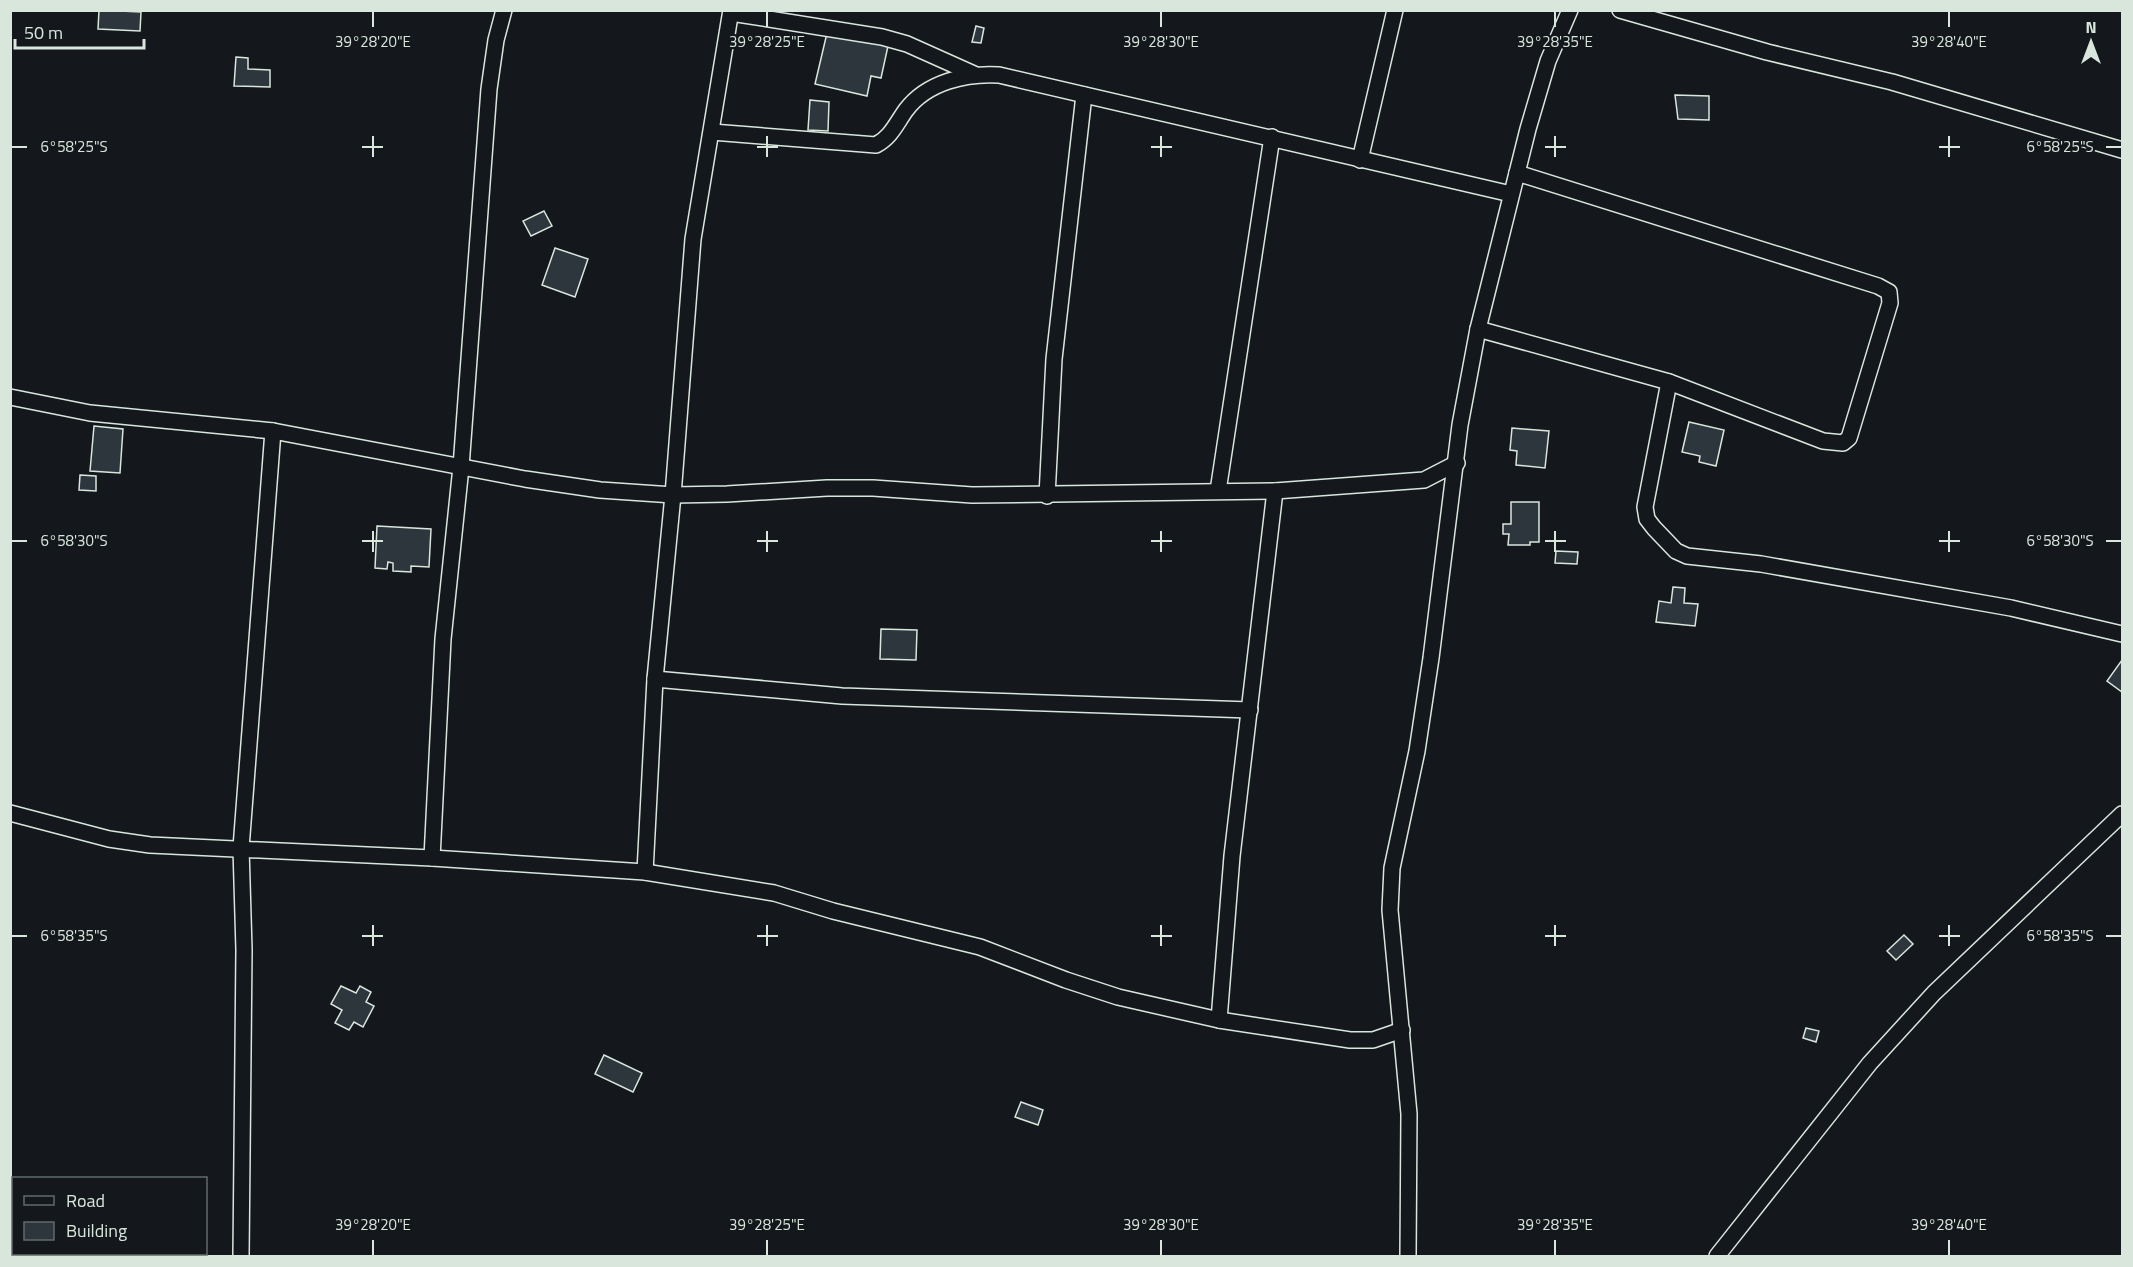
<svg xmlns="http://www.w3.org/2000/svg" width="2133" height="1267" font-family="'Titillium Web',sans-serif">
	<style>
		.building { fill: #2c363c; stroke: #d8e6dc; stroke-width: 1.5 }
		.lines { fill: none; stroke-linecap: round; stroke-linejoin: round }
		.minor-casing { stroke: #d8e6dc; stroke-width: 18 }
		.minor { stroke: #14181c; stroke-width: 15 }
		.ticks { fill: none; stroke: #d8e6dc; stroke-width: 2 }
		.ticks-label { font-size: 15px; text-anchor: middle; fill: #d8e6dc; stroke: #14181c; stroke-width: 4.5; stroke-linejoin: round; paint-order: stroke }
	</style>
	<rect width="100%" height="100%" fill="#14181c"/>
	<g class="building">
		<path d="M 99,10 L 141,12 L 140,31 L 98,29 Z"/>
		<path d="M 976,26 L 984,28 L 981,43 L 972,42 Z"/>
		<path d="M 827,33 L 888,46 L 881,78 L 871,76 L 867,96 L 815,84 Z"/>
		<path d="M 236,57 L 248,58 L 248,69 L 270,70 L 270,87 L 234,86 Z"/>
		<path d="M 1675,95 L 1709,96 L 1709,120 L 1678,119 Z"/>
		<path d="M 810,100 L 829,102 L 828,131 L 808,130 Z"/>
		<path d="M 544,211 L 552,226 L 531,236 L 523,221 Z"/>
		<path d="M 555,248 L 588,259 L 575,297 L 542,285 Z"/>
		<path d="M 1689,422 L 1724,430 L 1716,466 L 1699,462 L 1700,456 L 1682,452 Z"/>
		<path d="M 94,426 L 123,429 L 120,473 L 90,471 Z"/>
		<path d="M 1512,428 L 1549,431 L 1545,468 L 1516,465 L 1517,451 L 1510,450 Z"/>
		<path d="M 80,475 L 96,476 L 96,491 L 79,490 Z"/>
		<path d="M 1511,502 L 1539,502 L 1539,542 L 1530,542 L 1530,545 L 1508,545 L 1509,534 L 1503,534 L 1503,524 L 1511,524 Z"/>
		<path d="M 377,526 L 431,529 L 429,567 L 411,566 L 411,572 L 393,571 L 393,563 L 388,562 L 387,569 L 375,568 Z"/>
		<path d="M 1556,551 L 1578,552 L 1577,564 L 1555,563 Z"/>
		<path d="M 1673,587 L 1685,588 L 1684,603 L 1698,604 L 1695,626 L 1656,622 L 1659,601 L 1671,603 Z"/>
		<path d="M 881,629 L 917,630 L 916,660 L 880,659 Z"/>
		<path d="M 2122,660 L 2122,692 L 2107,681 Z"/>
		<path d="M 1904,935 L 1913,944 L 1896,960 L 1887,951 Z"/>
		<path d="M 341,986 L 356,993 L 360,986 L 371,992 L 366,1002 L 374,1006 L 363,1027 L 354,1022 L 349,1030 L 335,1023 L 342,1010 L 331,1004 Z"/>
		<path d="M 1806,1028 L 1819,1031 L 1816,1042 L 1803,1038 Z"/>
		<path d="M 604,1055 L 642,1073 L 633,1092 L 595,1074 Z"/>
		<path d="M 1021,1102 L 1043,1110 L 1038,1125 L 1015,1117 Z"/>
	</g>
	<g class="lines">
		<g class="minor-casing">
			<g id="minor">
				<path d="M 1620,10 L 1767,52 L 1892,82 L 2122,150"/>
				<path d="M 731,13 L 882,37 L 907,44 L 974,74"/>
				<path d="M 712,132 L 876,145 C 891,137 896,124 906,110 C 927,82 966,73 999,75 L 1511,194"/>
				<path d="M 1360,160 L 1395,10"/>
				<path d="M 1478,329 L 1669,382 L 1823,441 L 1843,443 L 1849,438 L 1890,303 L 1889,292 L 1878,286 L 1517,173"/>
				<path d="M 1669,382 L 1645,507 L 1647,519 L 1654,528 L 1676,551 L 1687,556 L 1761,564 L 2011,608 L 2122,634"/>
				<path d="M 10,397 L 90,413 L 273,431 L 525,479 L 600,490 L 673,495 L 727,494 L 827,488 L 873,488 L 972,495 L 1275,491 L 1424,480 L 1457,463"/>
				<path d="M 1218,491 L 1272,137"/>
				<path d="M 1047,496 L 1054,359 L 1084,95"/>
				<path d="M 655,679 L 842,696 L 1250,710"/>
				<path d="M 10,813 L 109,839 L 150,845 L 432,858 L 645,872 L 774,893 L 833,911 L 980,947 L 1066,980 L 1118,997 L 1219,1020 L 1350,1040 L 1373,1040 L 1402,1030"/>
				<path d="M 432,858 L 443,639 L 461,467 L 489,89 L 496,40 L 504,10"/>
				<path d="M 645,872 L 655,679 L 673,495 L 693,239 L 731,10"/>
				<path d="M 1219,1020 L 1232,856 L 1275,491"/>
				<path d="M 241,1256 L 244,950 L 241,848 L 273,431"/>
				<path d="M 1408,1256 L 1409,1114 L 1390,910 L 1392,868 L 1417,751 L 1431,658 L 1460,425 L 1478,329 L 1528,129 L 1548,61 L 1570,10"/>
				<path d="M 1717,1256 L 1870,1063 L 1934,993 L 2122,814"/>
			</g>
		</g>
		<use href="#minor" class="minor"/>
	</g>
	<path class="ticks" d="M 373,12 L 373,27M 767,12 L 767,27M 1161,12 L 1161,27M 1555,12 L 1555,27M 1949,12 L 1949,27M 373,136 L 373,157M 767,136 L 767,157M 1161,136 L 1161,157M 1555,136 L 1555,157M 1949,136 L 1949,157M 12,147 L 27,147M 362,147 L 383,147M 757,147 L 778,147M 1151,147 L 1172,147M 1545,147 L 1566,147M 1939,147 L 1960,147M 2106,147 L 2121,147M 373,531 L 373,552M 767,531 L 767,552M 1161,531 L 1161,552M 1555,531 L 1555,552M 1949,531 L 1949,552M 12,541 L 27,541M 362,541 L 383,541M 757,541 L 778,541M 1151,541 L 1172,541M 1545,541 L 1566,541M 1939,541 L 1960,541M 2106,541 L 2121,541M 373,925 L 373,946M 767,925 L 767,946M 1161,925 L 1161,946M 1555,925 L 1555,946M 1949,925 L 1949,946M 12,936 L 27,936M 362,936 L 383,936M 757,936 L 778,936M 1151,936 L 1172,936M 1545,936 L 1566,936M 1939,936 L 1960,936M 2106,936 L 2121,936M 373,1240 L 373,1255M 767,1240 L 767,1255M 1161,1240 L 1161,1255M 1555,1240 L 1555,1255M 1949,1240 L 1949,1255"/>
	<g class="ticks-label">
		<text x="373" y="47">39°28'20"E</text>
		<text x="767" y="47">39°28'25"E</text>
		<text x="1161" y="47">39°28'30"E</text>
		<text x="1555" y="47">39°28'35"E</text>
		<text x="1949" y="47">39°28'40"E</text>
		<text x="74" y="152">6°58'25"S</text>
		<text x="2060" y="152">6°58'25"S</text>
		<text x="74" y="546">6°58'30"S</text>
		<text x="2060" y="546">6°58'30"S</text>
		<text x="74" y="941">6°58'35"S</text>
		<text x="2060" y="941">6°58'35"S</text>
		<text x="373" y="1230">39°28'20"E</text>
		<text x="767" y="1230">39°28'25"E</text>
		<text x="1161" y="1230">39°28'30"E</text>
		<text x="1555" y="1230">39°28'35"E</text>
		<text x="1949" y="1230">39°28'40"E</text>
	</g>
	<rect width="2133" height="1267" fill="none" stroke="#d8e6dc" stroke-width="24"/>
	<rect x="12" y="1177" width="195" height="78" fill="#14181c" stroke="#626a69" stroke-width="1.5"/>
	<rect x="24" y="1196" width="30" height="9" fill="#14181c" stroke="#626a69" stroke-width="1.5"/>
	<text x="66" y="1207" font-size="18" fill="#d8e6dc">Road</text>
	<rect x="24" y="1222" width="30" height="18" fill="#2c363c" stroke="#626a69" stroke-width="1.5"/>
	<text x="66" y="1237" font-size="18" fill="#d8e6dc">Building</text>
	<g transform="translate(2091 42)" stroke="#14181c" stroke-width="4.5" paint-order="stroke">
	<path d="M0-4.5L10 22L0 15L-10 22Z" fill="#d8e6dc"/>
	<text y="-9" font-size="16" font-weight="bold" text-anchor="middle" fill="#d8e6dc">N</text>
	</g>
	<path d="M15 39v9h129v-9" fill="none" stroke="#d8e6dc" stroke-width="3"/>
	<text x="24" y="39" font-size="18" fill="#d8e6dc" stroke="#14181c" stroke-width="4.5" paint-order="stroke">50 m</text>
</svg>
